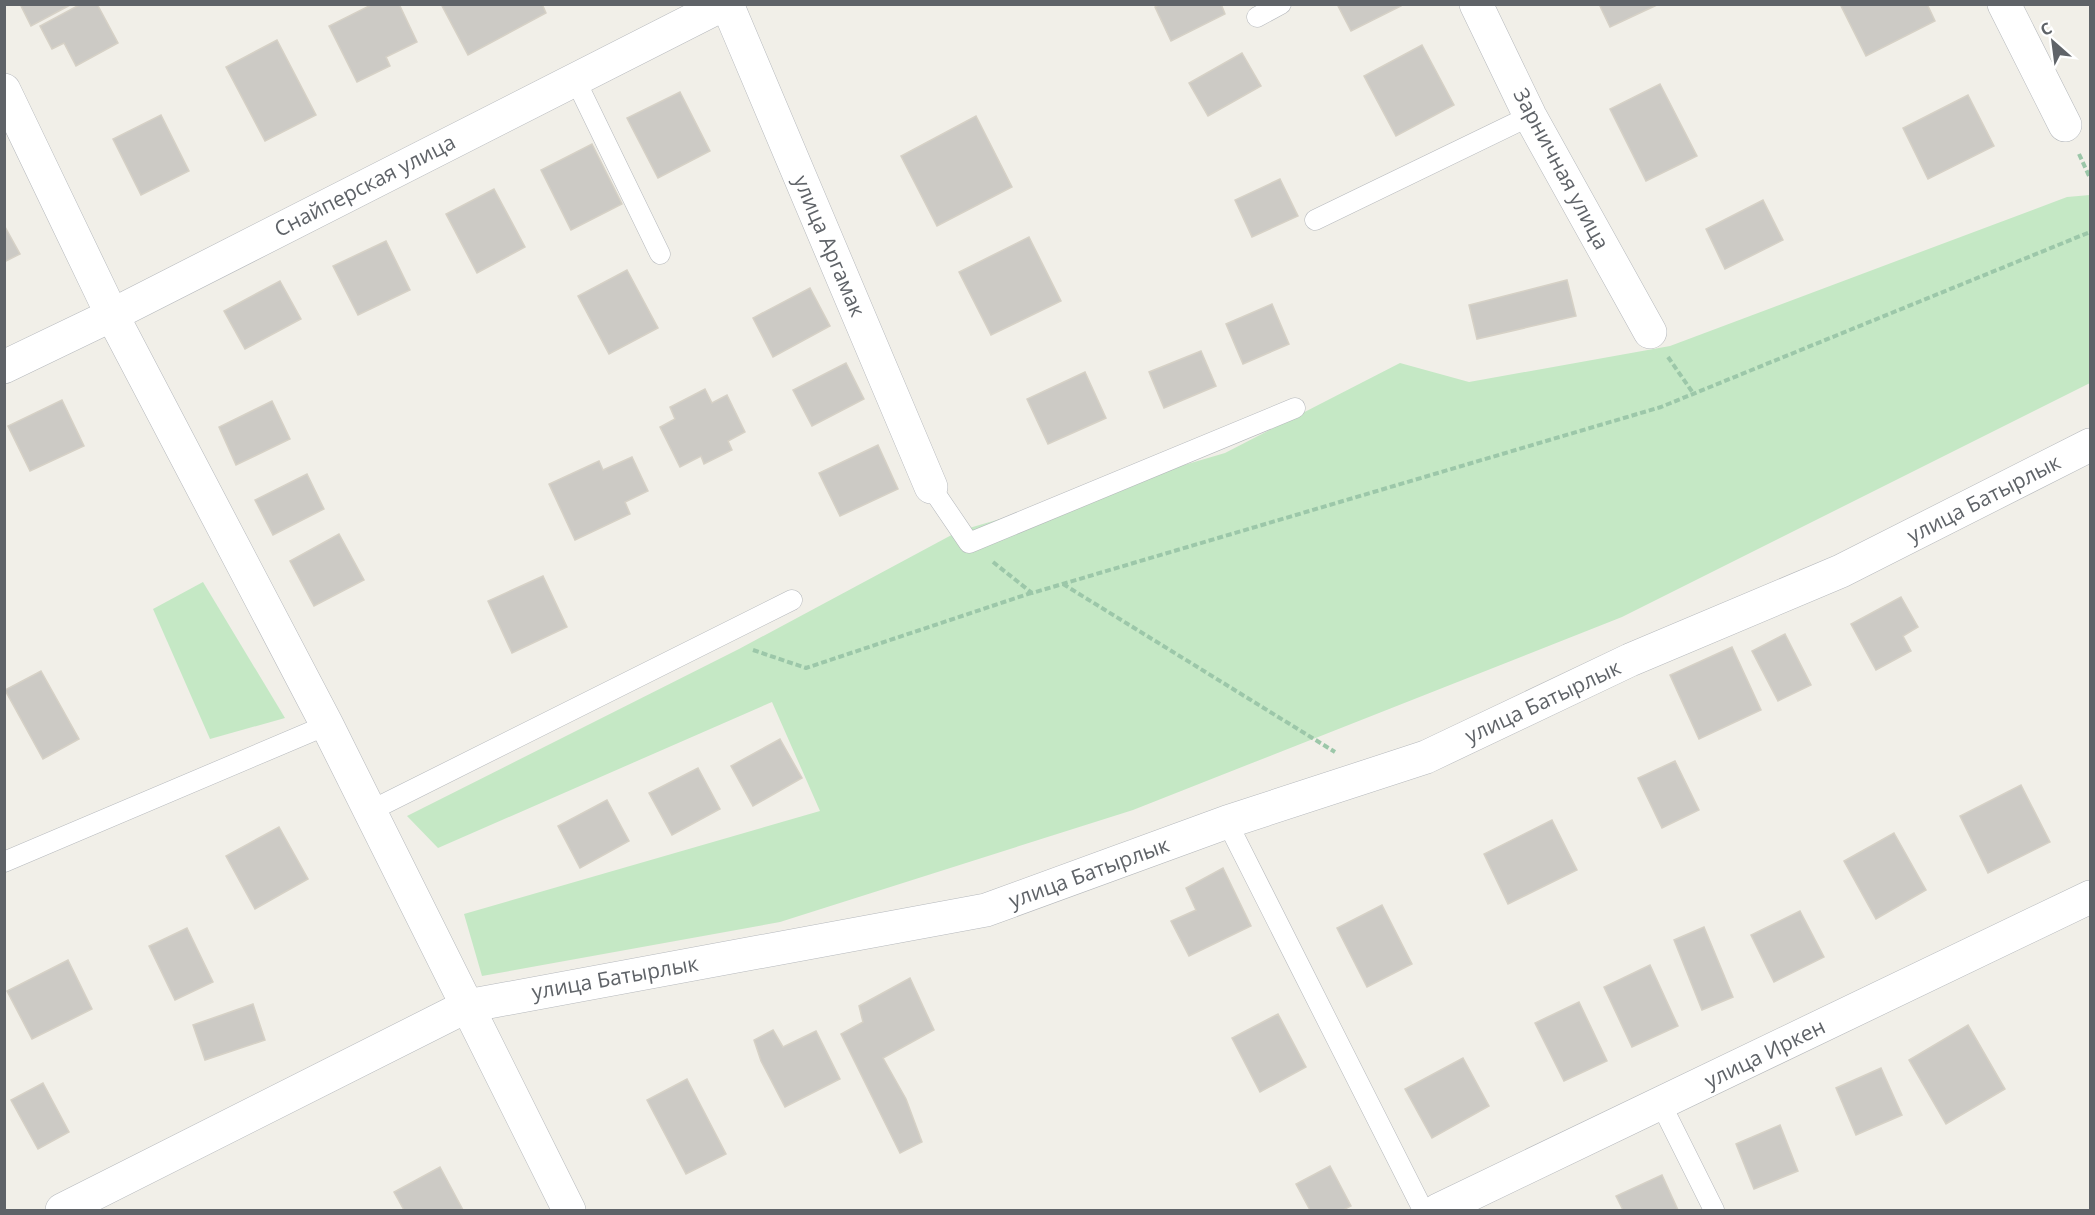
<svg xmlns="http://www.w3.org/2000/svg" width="2095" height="1215" font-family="'Open Sans',sans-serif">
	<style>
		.green { fill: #c5e8c5 }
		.building { fill: #cccac5; stroke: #d6d1c6; stroke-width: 1.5 }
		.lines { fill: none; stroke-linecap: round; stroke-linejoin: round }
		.service-casing { stroke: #b5b8bc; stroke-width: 21 }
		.minor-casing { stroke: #b5b8bc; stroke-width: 34 }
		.path { stroke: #9cc7a9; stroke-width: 4; stroke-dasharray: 6 3; stroke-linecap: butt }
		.service { stroke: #fff; stroke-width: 20 }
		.minor { stroke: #fff; stroke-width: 33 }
		.labels { text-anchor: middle; stroke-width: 6; stroke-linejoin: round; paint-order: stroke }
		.street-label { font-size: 21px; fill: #5f6368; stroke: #fff }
	</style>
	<rect width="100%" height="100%" fill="#f1efe8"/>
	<g class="green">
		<path d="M 2090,195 L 2090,383 L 1622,617 L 1133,810 L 780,922 L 482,976 L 464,914 L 820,811 L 772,702 L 438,848 L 407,816 L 739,649 L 959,531 L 1225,453 L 1400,363 L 1469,382 L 1670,346 L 2067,197 Z"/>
		<path d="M 203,582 L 285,718 L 210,739 L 153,609 Z"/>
	</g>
	<g class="building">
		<path d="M 20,4 L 72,4 L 31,26 Z"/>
		<path d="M 81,4 L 97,4 L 118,43 L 76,66 L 64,43 L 52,49 L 40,26 Z"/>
		<path d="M 373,4 L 399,4 L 417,42 L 386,57 L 390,66 L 357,82 L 329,26 Z"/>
		<path d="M 441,4 L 542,4 L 546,13 L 468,55 Z"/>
		<path d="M 1160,4 L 1221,4 L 1225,14 L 1171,41 L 1155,7 Z"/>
		<path d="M 1337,4 L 1400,4 L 1401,6 L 1351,31 Z"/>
		<path d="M 1599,4 L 1659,4 L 1610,27 Z"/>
		<path d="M 1840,4 L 1927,4 L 1935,21 L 1866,56 Z"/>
		<path d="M 277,40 L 316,115 L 265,141 L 226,67 Z"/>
		<path d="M 1422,45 L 1454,105 L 1396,136 L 1364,76 Z"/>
		<path d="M 1242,53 L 1261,86 L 1208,116 L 1189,83 Z"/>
		<path d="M 1660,84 L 1697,156 L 1646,181 L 1610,109 Z"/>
		<path d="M 680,92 L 710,151 L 658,178 L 627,118 Z"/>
		<path d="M 1968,95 L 1994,146 L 1928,179 L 1903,128 Z"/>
		<path d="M 161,115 L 189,171 L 141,195 L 113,139 Z"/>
		<path d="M 976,116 L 1012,187 L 937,226 L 901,156 Z"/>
		<path d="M 592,144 L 622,204 L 571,230 L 541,170 Z"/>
		<path d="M 1280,179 L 1298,216 L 1252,237 L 1235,200 Z"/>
		<path d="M 494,189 L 525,247 L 477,273 L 446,214 Z"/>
		<path d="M 1763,200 L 1783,240 L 1725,269 L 1706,229 Z"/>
		<path d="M 4,225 L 20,254 L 4,262 Z"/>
		<path d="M 1029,237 L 1061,301 L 991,335 L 959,272 Z"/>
		<path d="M 386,241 L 410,290 L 358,315 L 333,266 Z"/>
		<path d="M 627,270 L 658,328 L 609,354 L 578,296 Z"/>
		<path d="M 1567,280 L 1576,316 L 1477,339 L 1469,305 Z"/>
		<path d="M 280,281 L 301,319 L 245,349 L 224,311 Z"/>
		<path d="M 810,288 L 830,326 L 773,357 L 753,318 Z"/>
		<path d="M 1272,304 L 1289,344 L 1243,364 L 1226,324 Z"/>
		<path d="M 1201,351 L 1216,386 L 1164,408 L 1149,372 Z"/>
		<path d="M 846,363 L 864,399 L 812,426 L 793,390 Z"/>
		<path d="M 1085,372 L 1106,418 L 1048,444 L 1027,399 Z"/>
		<path d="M 705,389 L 712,403 L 727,395 L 745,432 L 728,441 L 732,450 L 704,464 L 701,456 L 680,467 L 660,427 L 675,419 L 670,407 Z"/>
		<path d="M 62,400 L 84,446 L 30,471 L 8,426 Z"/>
		<path d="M 272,401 L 290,439 L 236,465 L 219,427 Z"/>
		<path d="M 878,445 L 898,489 L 840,516 L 819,473 Z"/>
		<path d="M 632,457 L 648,491 L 625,502 L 630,514 L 575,540 L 549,484 L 599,461 L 603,470 Z"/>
		<path d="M 307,474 L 324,509 L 273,535 L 255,500 Z"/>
		<path d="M 339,534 L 364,580 L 314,606 L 290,561 Z"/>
		<path d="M 543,576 L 567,627 L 512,653 L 488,601 Z"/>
		<path d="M 1901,597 L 1918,627 L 1903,636 L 1911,651 L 1876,670 L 1851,624 Z"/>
		<path d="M 1785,634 L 1811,685 L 1778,701 L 1752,651 Z"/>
		<path d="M 1732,647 L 1761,710 L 1699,739 L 1670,675 Z"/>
		<path d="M 41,671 L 79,739 L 43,759 L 5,690 Z"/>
		<path d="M 780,739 L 802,778 L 753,806 L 731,766 Z"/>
		<path d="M 1675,761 L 1699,810 L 1662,828 L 1638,778 Z"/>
		<path d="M 698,768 L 720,809 L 672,835 L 649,793 Z"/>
		<path d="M 2021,785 L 2050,842 L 1988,873 L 1960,816 Z"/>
		<path d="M 607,800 L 629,841 L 580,868 L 558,826 Z"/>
		<path d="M 1552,820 L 1577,870 L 1508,904 L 1484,854 Z"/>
		<path d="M 279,827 L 308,879 L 255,909 L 226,856 Z"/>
		<path d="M 1894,833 L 1926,890 L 1876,919 L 1844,861 Z"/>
		<path d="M 1223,868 L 1251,926 L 1189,956 L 1171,921 L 1196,910 L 1186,888 Z"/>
		<path d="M 1382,905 L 1412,964 L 1367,987 L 1337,928 Z"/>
		<path d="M 1800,911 L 1824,957 L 1774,982 L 1751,935 Z"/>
		<path d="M 1704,927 L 1733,997 L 1702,1010 L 1674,940 Z"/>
		<path d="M 187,928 L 213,982 L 175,1000 L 149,946 Z"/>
		<path d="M 68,960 L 92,1009 L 32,1039 L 7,991 Z"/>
		<path d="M 1650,965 L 1678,1026 L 1632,1047 L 1604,987 Z"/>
		<path d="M 910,978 L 934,1030 L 883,1058 L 906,1099 L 922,1142 L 900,1153 L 841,1034 L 863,1022 L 859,1006 Z"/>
		<path d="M 1579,1002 L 1607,1061 L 1564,1081 L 1535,1023 Z"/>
		<path d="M 253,1004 L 265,1040 L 205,1060 L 193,1025 Z"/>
		<path d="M 1278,1014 L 1306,1067 L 1260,1092 L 1232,1038 Z"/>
		<path d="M 1968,1025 L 2005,1089 L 1946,1124 L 1909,1060 Z"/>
		<path d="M 773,1030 L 783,1047 L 816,1031 L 840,1079 L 785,1107 L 761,1061 L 754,1040 Z"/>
		<path d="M 1463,1058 L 1489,1106 L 1432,1138 L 1405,1089 Z"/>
		<path d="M 1881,1068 L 1902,1115 L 1856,1135 L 1836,1088 Z"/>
		<path d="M 687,1079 L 726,1154 L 686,1174 L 647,1100 Z"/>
		<path d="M 43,1083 L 69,1132 L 38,1149 L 11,1100 Z"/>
		<path d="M 1780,1125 L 1798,1171 L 1754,1189 L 1736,1144 Z"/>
		<path d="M 1330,1166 L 1351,1206 L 1343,1210 L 1310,1210 L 1296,1184 Z"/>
		<path d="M 440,1167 L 463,1210 L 404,1210 L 394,1192 Z"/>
		<path d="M 1662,1175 L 1678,1210 L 1623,1210 L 1616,1196 Z"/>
	</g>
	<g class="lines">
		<g class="service-casing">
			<g id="service">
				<path d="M 1257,17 L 1281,4"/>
				<path d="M 575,79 L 660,254"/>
				<path d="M 1315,220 L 1530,116"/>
				<path d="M 931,487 L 969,543 L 1295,408"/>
				<path d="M 370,811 L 792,600"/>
				<path d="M 1227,822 L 1423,1210"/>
				<path d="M 4,862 L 327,725"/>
				<path d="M 1661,1104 L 1714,1210"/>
			</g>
		</g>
		<g class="minor-casing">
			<g id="minor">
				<path d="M 727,4 L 931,487"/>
				<path d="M 1476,4 L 1530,116 L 1650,332"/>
				<path d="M 2004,4 L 2065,125"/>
				<path d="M 4,90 L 112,315 L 327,725 L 569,1210"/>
				<path d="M 4,367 L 112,315 L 724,4"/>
				<path d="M 62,1210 L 467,1006 L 986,910 L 1227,822 L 1426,757 L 1630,660 L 1841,571 L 2090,445"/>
				<path d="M 1438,1210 L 2090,897"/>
			</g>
		</g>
		<g class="path">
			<path d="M 2079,154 L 2090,178"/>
			<path d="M 1668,357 L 1693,393"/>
			<path d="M 993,562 L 1032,593 L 1661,407 L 2090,232"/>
			<path d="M 1063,584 L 1335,752"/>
			<path d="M 753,650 L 806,668 L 1031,593"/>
		</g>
		<use href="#service" class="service"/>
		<use href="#minor" class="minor"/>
	</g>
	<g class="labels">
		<g class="street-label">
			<text transform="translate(1561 169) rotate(62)" y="7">Зарничная улица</text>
			<text transform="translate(365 186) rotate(-27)" y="7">Снайперская улица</text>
			<text transform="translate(829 246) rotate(67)" y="7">улица Аргамак</text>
			<text transform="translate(1984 499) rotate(-27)" y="7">улица Батырлык</text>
			<text transform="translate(1543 702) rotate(-25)" y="7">улица Батырлык</text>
			<text transform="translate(1089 873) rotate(-20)" y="7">улица Батырлык</text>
			<text transform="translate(615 978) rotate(-10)" y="7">улица Батырлык</text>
			<text transform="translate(1765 1054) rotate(-26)" y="7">улица Иркен</text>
		</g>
	</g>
	<rect width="2095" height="1215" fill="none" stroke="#5f6368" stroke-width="12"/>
	<g transform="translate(2053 42) rotate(332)" stroke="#ffffff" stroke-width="4.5" paint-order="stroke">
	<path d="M0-4.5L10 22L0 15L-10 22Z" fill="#5f6368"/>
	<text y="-9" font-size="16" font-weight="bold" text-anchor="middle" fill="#5f6368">С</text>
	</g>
</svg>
